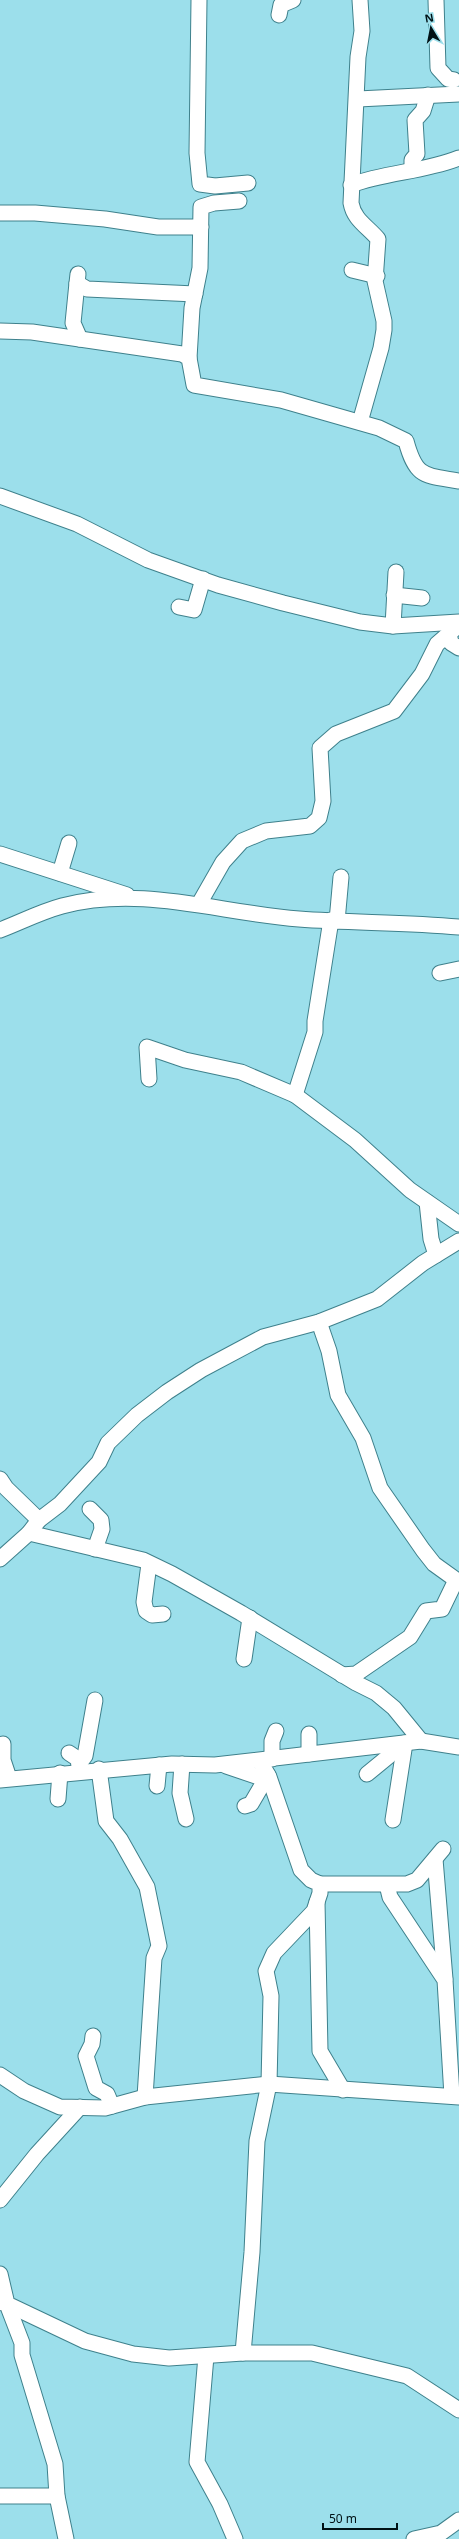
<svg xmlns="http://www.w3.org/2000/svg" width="459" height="2539" font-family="'Noto Sans',sans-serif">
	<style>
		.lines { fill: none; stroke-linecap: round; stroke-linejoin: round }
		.minor-casing { stroke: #3f818c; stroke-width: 17 }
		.minor { stroke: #fff; stroke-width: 15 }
	</style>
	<rect width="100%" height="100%" fill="#9cdfeb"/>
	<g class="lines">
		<g class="minor-casing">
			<g id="minor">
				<path d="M 199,0 L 197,153 L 200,184 L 215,186 L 248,183"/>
				<path d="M 360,0 L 362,31 L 358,57 L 351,203 C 354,220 367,226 378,239 L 375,281 L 384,321 L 384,330 L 381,348 L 360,422"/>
				<path d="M 436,0 L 438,68 L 448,79 L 454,80"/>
				<path d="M 279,15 L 281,5 L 293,0"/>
				<path d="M 358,99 L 459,94"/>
				<path d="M 412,170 L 412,160 L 417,154 L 415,120 L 423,111 L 428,95"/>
				<path d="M 351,185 C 386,172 424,172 459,158"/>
				<path d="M 0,213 L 35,213 L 105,219 L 158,227 L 201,227"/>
				<path d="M 352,270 L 377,276"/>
				<path d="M 78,274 L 77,283 L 87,289 L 195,294"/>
				<path d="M 77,283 L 73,323 L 80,339"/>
				<path d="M 0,331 L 32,332 L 182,354 L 189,358 L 194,385 L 281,400 L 379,428 L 406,441 C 416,478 424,475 459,481"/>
				<path d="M 189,358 L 192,308 L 200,268 L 201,207 L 214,203 L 239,201"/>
				<path d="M 0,496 L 77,524 L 148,560 L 218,585 L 283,603 L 360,622 L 393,626 L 459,622"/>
				<path d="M 394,595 L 422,598"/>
				<path d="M 179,607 L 194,610 L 203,579"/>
				<path d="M 393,626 L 396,572"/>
				<path d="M 449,634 L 451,643 L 459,648"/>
				<path d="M 0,854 L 127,895"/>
				<path d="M 60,873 L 69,843"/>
				<path d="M 199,904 L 223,862 L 242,841 L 266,831 L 310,826 L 319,818 L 323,801 L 320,748 L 336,734 L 394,711 L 422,674 L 437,644 L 459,625"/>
				<path d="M 337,921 L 341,877"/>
				<path d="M 0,930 C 21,922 40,912 62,906 C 142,885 219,913 299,919 C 352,923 406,922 459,927"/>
				<path d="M 440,973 L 459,969"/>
				<path d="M 149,1079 L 147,1047 L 185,1060 L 241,1072 L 295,1095 L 355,1140 L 410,1190 L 459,1224"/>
				<path d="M 295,1095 L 315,1032 L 315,1021 L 331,920"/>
				<path d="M 427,1202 L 431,1239 L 436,1255"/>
				<path d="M 319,1322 L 329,1351 L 338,1395 L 363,1438 L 380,1488 L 423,1550 L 434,1564 L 459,1582"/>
				<path d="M 0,1479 L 6,1488 L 39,1520"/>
				<path d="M 90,1509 L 101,1520 L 102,1529 L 95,1549"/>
				<path d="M 29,1533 L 143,1560 L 172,1574 L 241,1613 L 356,1683 L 376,1693 L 394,1708 L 421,1741"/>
				<path d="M 0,1559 L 29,1533 L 39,1520 L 60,1504 L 99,1462 L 108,1443 L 137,1415 L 167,1392 L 201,1370 L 263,1337 L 319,1322 L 377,1299 L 423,1263 L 459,1241"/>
				<path d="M 149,1564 L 144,1602 L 146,1611 L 152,1615 L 163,1614"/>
				<path d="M 244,1659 L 250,1618"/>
				<path d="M 342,1675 L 356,1674 L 410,1637 L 426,1611 L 442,1609 L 456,1580"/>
				<path d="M 3,1744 L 3,1760 L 9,1778"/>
				<path d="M 69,1753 L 78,1759 L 80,1771"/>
				<path d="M 309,1754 L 309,1734"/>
				<path d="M 272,1759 L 272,1741 L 276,1731"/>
				<path d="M 79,1764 L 85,1756 L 95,1700"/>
				<path d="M 182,1764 L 180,1793 L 186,1819"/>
				<path d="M 226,1766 L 265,1779"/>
				<path d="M 99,1769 L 106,1821 L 120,1839 L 147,1887 L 159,1946 L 154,1958 L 145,2097"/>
				<path d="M 367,1774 L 389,1756 L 391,1745"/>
				<path d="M 0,1780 L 172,1764 L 215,1765 L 421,1741 L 459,1747"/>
				<path d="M 157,1786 L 159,1765"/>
				<path d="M 58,1799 L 60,1773"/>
				<path d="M 245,1806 L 251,1804 L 268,1775"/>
				<path d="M 393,1820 L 405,1743"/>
				<path d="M 435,1859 L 445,1979"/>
				<path d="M 320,1884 L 407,1884 L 417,1880 L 443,1849"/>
				<path d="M 387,1885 L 390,1897 L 445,1980 L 452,2096"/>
				<path d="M 317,1902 L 320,2051 L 343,2090"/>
				<path d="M 93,2036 L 92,2044 L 86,2056 L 96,2088 L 107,2094 L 112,2106"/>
				<path d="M 0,2075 L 24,2091 L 60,2107 L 105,2108 L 145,2097 L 269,2084 L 459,2097"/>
				<path d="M 0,2200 L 37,2154 L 80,2107"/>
				<path d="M 0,2274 L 7,2304 L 85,2341 L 133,2354 L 169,2358 L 243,2353 L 312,2353 L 407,2376 L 459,2410"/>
				<path d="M 3,2303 L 7,2304 L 22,2343 L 22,2355 L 55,2464 L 57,2496 L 66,2539"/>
				<path d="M 243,2353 L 252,2252 L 257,2141 L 269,2084 L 271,1996 L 266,1971 L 274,1953 L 314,1911 L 320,1893 L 320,1884 L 311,1880 L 301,1870 L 269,1777 L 260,1761"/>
				<path d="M 206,2356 L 197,2462 L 220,2504 L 235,2539"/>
				<path d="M 0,2496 L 57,2496"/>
				<path d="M 414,2539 L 441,2533 L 459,2520"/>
			</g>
		</g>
		<use href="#minor" class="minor"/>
	</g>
	<g transform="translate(431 28) rotate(350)" stroke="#9cdfeb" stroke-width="3" paint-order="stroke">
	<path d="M0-3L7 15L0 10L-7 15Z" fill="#001216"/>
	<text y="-6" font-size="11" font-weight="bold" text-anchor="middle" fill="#001216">N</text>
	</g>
	<path d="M323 2523v6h74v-6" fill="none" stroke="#001216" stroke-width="2"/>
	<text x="329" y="2523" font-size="12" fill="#001216" stroke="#9cdfeb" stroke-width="3" paint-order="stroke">50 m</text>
</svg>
